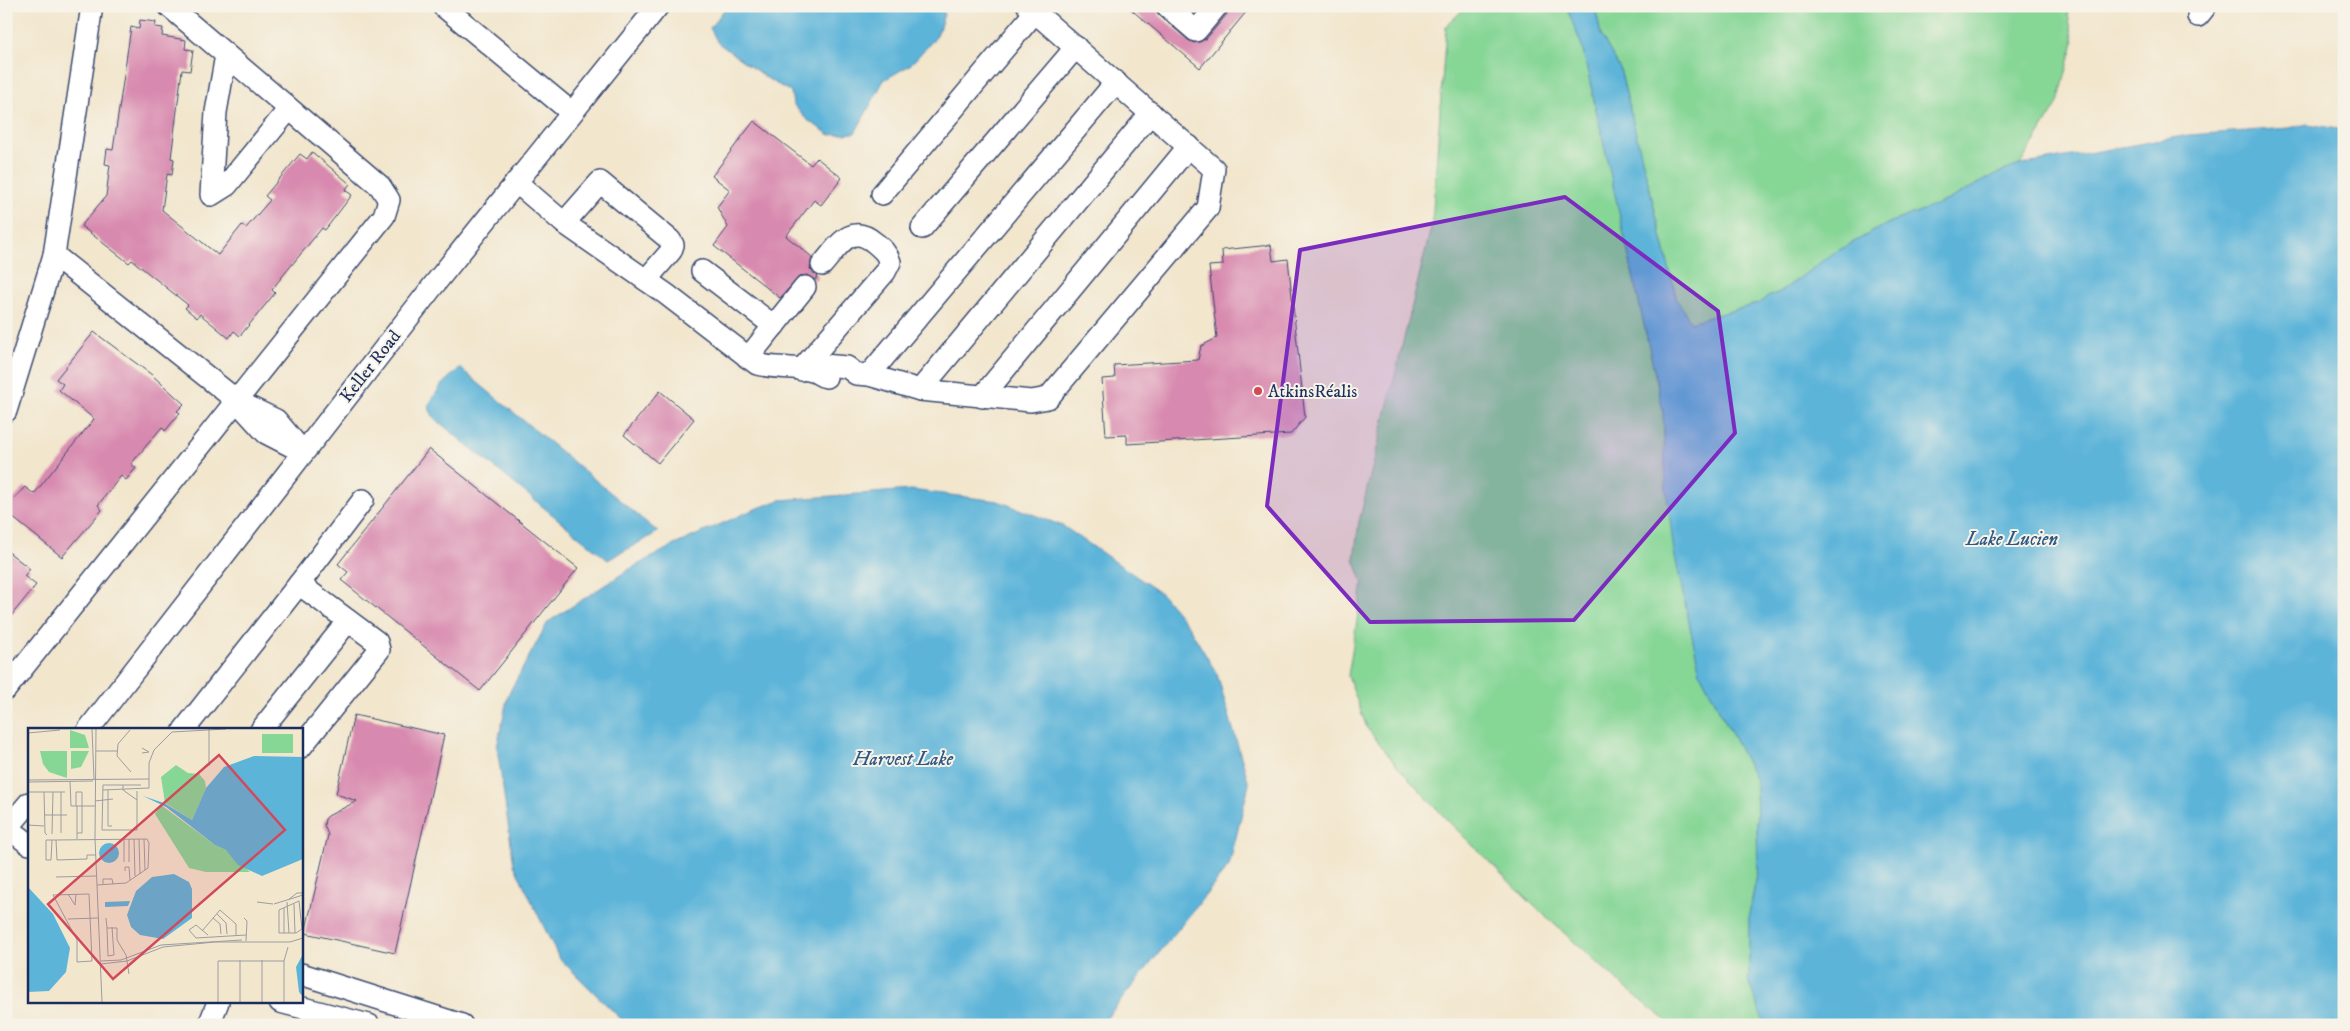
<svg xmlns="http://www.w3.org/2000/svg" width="2350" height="1031" font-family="'IM FELL DW Pica',serif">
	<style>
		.green { fill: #86d696; stroke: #50827a }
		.water { fill: #5cb4d9; stroke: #3c729c }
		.building { fill: #d889af }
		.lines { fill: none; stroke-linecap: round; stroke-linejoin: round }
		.minor-casing { stroke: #3b4a6f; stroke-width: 24 }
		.minor { stroke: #fff; stroke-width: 21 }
		.marked { fill: #7b2cbf; fill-opacity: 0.2; stroke: #7b2cbf; stroke-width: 4; stroke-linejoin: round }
		.poi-dot { fill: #d1495b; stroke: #f7f3e8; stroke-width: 2 }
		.labels { text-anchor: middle; stroke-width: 4; stroke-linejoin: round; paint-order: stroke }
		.street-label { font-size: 18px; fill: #1b2f5e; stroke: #f7f3e8 }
		.poi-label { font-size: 18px; fill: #1b2f5e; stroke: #f7f3e8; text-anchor: start }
		.water-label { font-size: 19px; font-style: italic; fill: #2e5783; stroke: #f7f3e8 }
		.inset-road { fill: none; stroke: #9c9da1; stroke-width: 1 }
		.view { fill: #d1495b; fill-opacity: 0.15; stroke: #d1495b; stroke-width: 2.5 }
		.inset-edge { fill: none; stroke: #1b2f5e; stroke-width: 2.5 }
	</style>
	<rect width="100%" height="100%" fill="#f7f3e8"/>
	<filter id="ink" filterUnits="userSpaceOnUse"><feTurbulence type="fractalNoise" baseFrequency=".02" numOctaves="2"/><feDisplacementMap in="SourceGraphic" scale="10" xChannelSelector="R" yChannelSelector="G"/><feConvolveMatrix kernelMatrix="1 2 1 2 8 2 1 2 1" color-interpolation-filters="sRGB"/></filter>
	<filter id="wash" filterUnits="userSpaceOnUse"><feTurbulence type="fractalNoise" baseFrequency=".0096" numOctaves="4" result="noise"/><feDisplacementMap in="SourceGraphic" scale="20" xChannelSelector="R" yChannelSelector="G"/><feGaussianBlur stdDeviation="1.12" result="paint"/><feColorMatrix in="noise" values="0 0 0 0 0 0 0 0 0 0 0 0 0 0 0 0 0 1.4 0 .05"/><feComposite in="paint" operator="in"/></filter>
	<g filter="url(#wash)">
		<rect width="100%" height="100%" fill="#f2e6cd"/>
		<g class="green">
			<path d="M 1467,6 L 1566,6 L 1582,46 L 1663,410 L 1666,488 L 1700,673 L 1756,780 L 1758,869 L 1749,914 L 1749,983 L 1765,1025 L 1672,1025 L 1627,989 L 1534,906 L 1450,823 L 1398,767 L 1367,728 L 1348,676 L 1363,583 L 1354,559 L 1359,522 L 1432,224 L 1446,26 Z"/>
			<path d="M 1595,6 L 2063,6 L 2067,11 L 2074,42 L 2058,103 L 2020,165 L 1998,173 L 1946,201 L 1889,223 L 1832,254 L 1783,290 L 1768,297 L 1760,303 L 1691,322 L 1677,300 L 1620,69 L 1601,35 Z"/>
		</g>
		<g class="water">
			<path d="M 727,6 L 942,6 L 944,14 L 937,36 L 910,65 L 884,80 L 855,133 L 830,135 L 806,119 L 793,104 L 791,92 L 768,79 L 718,43 L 710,28 Z"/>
			<path d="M 1566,6 L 1595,6 L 1601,35 L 1620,69 L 1677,300 L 1691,322 L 1760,303 L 1768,297 L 1783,290 L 1832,254 L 1889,223 L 1946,201 L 1998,173 L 2020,165 L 2189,135 L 2289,128 L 2308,124 L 2344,130 L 2344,1025 L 1765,1025 L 1749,983 L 1749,914 L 1758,870 L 1756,780 L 1700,673 L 1674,552 L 1666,488 L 1663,410 L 1582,46 Z"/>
			<path d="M 460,368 L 658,532 L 608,560 L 434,418 L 428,406 L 442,384 Z"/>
			<path d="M 911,490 L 998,501 L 1063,526 L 1162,594 L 1189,627 L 1217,674 L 1249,784 L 1229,866 L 1101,1025 L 627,1025 L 559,958 L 514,865 L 497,747 L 508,695 L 548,622 L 628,570 L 672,546 L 750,511 L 780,500 Z"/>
		</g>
		<g id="blocks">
			<g class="building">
				<path d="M 1127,6 L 1155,6 L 1159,15 L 1188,40 L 1194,43 L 1206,39 L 1227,14 L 1229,6 L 1251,6 L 1200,68 Z"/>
				<path d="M 140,20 L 156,22 L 155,27 L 163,28 L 162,36 L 186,40 L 185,49 L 193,50 L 190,71 L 182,70 L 171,158 L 174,159 L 172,175 L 167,174 L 162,210 L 218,255 L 242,225 L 246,228 L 270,200 L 265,196 L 300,154 L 307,159 L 312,152 L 350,184 L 345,190 L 352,195 L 325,230 L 322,228 L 277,283 L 272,290 L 275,293 L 240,336 L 234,331 L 229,338 L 200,314 L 197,318 L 185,308 L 188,305 L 132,260 L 129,263 L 81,226 L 106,196 L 110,165 L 105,164 L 107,149 L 113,150 L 131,27 L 139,29 Z"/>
				<path d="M 754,121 L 811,165 L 817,158 L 842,178 L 821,205 L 814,200 L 786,236 L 812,257 L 810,269 L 818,276 L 815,280 L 807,275 L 800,276 L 780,298 L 714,246 L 728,227 L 717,207 L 730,190 L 712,176 Z"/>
				<path d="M 1271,245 L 1273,261 L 1288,259 L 1305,417 L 1291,434 L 1127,444 L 1127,435 L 1106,436 L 1102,379 L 1115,378 L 1114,365 L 1198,360 L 1201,346 L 1217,338 L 1209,266 L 1223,265 L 1222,250 Z"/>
				<path d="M 94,332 L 152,375 L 184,404 L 177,411 L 180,413 L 165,431 L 162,427 L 131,464 L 136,468 L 126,480 L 121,476 L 98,505 L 102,510 L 62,557 L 6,512 L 6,507 L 25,487 L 34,494 L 94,419 L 59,390 L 63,384 L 56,379 Z"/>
				<path d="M 660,391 L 694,419 L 658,463 L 624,435 Z"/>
				<path d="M 429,449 L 578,568 L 480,691 L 341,580 L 348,572 L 338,564 Z"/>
				<path d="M 6,550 L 30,569 L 24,576 L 36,585 L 6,622 Z"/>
				<path d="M 354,715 L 444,735 L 395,953 L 305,933 L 328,835 L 324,825 L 325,819 L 328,816 L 357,801 L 336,794 Z"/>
			</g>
		</g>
	</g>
	<g filter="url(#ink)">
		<use href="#blocks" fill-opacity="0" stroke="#3b4a6f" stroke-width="1"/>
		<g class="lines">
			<g class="minor-casing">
				<g id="minor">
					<path d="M 443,6 L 571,112"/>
					<path d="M 1167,6 L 1196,31 L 1217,6"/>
					<path d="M 2198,16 L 2206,6"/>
					<path d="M 226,55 L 216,112 L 211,195 L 227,185 L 289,109"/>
					<path d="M 516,182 L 564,223 L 666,294 L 757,364 C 775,369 794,366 812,371 C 818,372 820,376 826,377"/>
					<path d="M 882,194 L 1035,12"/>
					<path d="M 564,223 L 600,182 L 670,240 L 673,245 L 671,251 L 646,280"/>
					<path d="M 922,228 L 1076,47"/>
					<path d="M 54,255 L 236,400 L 266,433 L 303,452"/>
					<path d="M 702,271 L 774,326"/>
					<path d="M 748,358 L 805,287"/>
					<path d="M 801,370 L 885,272 L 890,262 C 887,253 882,249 875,243 C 850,222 839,246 822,265"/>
					<path d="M 814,371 L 823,365 L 847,367 L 856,374 L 869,375 L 920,390 L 1031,401 L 1048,398 L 1208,208 L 1214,169 L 1028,6"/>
					<path d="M 869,375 L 1116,82"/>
					<path d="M 920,390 L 1151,113"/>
					<path d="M 982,397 L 1189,146"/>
					<path d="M 247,406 L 276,420 L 297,445"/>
					<path d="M 6,411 L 54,255 L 92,6"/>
					<path d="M 6,689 L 384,216 L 389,200 L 380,186 L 169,6"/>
					<path d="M 88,730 L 433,286 L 658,6"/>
					<path d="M 184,730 L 299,584"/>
					<path d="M 261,730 L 348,621"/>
					<path d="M 301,747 L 379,650 L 377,642 L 299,584 L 363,500"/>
					<path d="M 8,828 L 29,844"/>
					<path d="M 6,830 L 29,803"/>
					<path d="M 301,974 L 462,1025"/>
					<path d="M 280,1002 L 369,1025"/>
					<path d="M 209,1025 L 218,1002"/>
				</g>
			</g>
			<use href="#minor" class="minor"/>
		</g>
	</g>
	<path class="marked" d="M 1565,197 L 1718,311 L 1735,433 L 1574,620 L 1370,622 L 1267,506 L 1300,250 Z"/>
	<circle class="poi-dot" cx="1258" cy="391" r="5"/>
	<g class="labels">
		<g class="street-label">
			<text transform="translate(370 366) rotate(-52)" y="6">Keller Road</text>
		</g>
		<g class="poi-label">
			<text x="1268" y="397">AtkinsRéalis</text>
		</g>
		<g class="water-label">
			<text x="2012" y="545">Lake Lucien</text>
			<text x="903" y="765">Harvest Lake</text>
		</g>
	</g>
	<g transform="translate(28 728)">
		<rect width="275" height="275" fill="#f2e6cd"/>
		<path d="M 42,2 L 57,7 L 61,20 L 42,20 ZM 234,6 L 265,6 L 265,25 L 234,25 ZM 12,23 L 39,23 L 39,50 L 21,44 L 15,36 ZM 43,23 L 61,23 L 53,39 L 43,41 ZM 148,37 L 160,45 L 171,46 L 177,53 L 178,60 L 164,92 L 137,75 L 133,49 ZM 133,77 L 187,117 L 198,122 L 222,144 L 178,144 L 161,140 L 127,86 Z" fill="#86d696"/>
		<path d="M 226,28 L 275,29 L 275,131 L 234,148 L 210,137 L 198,122 L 187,117 L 138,79 L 115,68 L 136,75 L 164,92 L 178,60 L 196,39 ZM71 125a10 10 0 1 1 20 0a10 10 0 1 1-20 0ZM 146,146 L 161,154 L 164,161 L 164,190 L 135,211 L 112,207 L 103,199 L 99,187 L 108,163 L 124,149 ZM 0,159 L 25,186 L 42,220 L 38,244 L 21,263 L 0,264 ZM 102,173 L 100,178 L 77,179 L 77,174 ZM 275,226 L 275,269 L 271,264 L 268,239 Z" fill="#5cb4d9"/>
		<path class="inset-road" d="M 64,1 L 66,51M 68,1 L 67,111 L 74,274M 181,1 L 181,38M 102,2 L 90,16 L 89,28 L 103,44M 0,5 L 32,2M 114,20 L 121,24 L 114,25M 68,23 L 89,23M 0,52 L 121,51M 42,53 L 43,78 L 67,78M 0,54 L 65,53M 95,57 L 95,62 L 109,72M 75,62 L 121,60 L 121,35 L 126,22 L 144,4 L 198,1M 80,62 L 80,98 L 84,98M 109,63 L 109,102 L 74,102 L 75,57 L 113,57M 0,64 L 37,64M 16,64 L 17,105 L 19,107M 33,64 L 33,105M 67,73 L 85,71M 48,78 L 48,64 L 54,64 L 54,105 L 49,105M 16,87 L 39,87M 0,97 L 16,98M 24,106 L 25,64M 49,111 L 49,78M 96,111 L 96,134M 101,111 L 101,134M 106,111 L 107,148M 111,111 L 112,146M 116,111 L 117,142M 24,112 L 23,132 L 18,132 L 18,112 L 28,112M 68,127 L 59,127 L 59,131 L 29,132 L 28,112 L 119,111 L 121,115 L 120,140 L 98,155 L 69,157M 97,143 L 97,139 L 101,139 L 102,152M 28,149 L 68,148M 75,156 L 75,151 L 84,151 L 85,156M 40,166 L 47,177 L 48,166M 61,166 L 64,233 L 49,234 L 49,212 L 25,167 ZM 260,172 L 269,165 L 275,165M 271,173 L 274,201 L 268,205 L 251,205 L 251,182 ZM 229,174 L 245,176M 259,174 L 261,205M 246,176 L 275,167M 266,176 L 267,205M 256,180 L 256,205M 189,186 L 198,195 L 199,206M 78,190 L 79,200 L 89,200 L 89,212 L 98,227 L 101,246M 185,190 L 192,196 L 193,206M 216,190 L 219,193 L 218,213M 40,191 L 70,190M 79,200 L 80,228 L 86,227 L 84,199M 174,203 L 192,182 L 208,196 L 208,207M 180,207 L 168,197 L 161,202 L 168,210 L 218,207M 212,232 L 212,274M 234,232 L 234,274M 73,233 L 93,232 L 133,217 L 214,212M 73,236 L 99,233 L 135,219 L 187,214 L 262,214 L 275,210M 190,274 L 190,233 L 256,233M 256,274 L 256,233 L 260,219"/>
		<path class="view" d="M 191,27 L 257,102 L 85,251 L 20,176 Z"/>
		<rect width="275" height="275" class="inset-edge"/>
	</g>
	<rect width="2350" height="1031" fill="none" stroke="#f7f3e8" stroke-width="25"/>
</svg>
